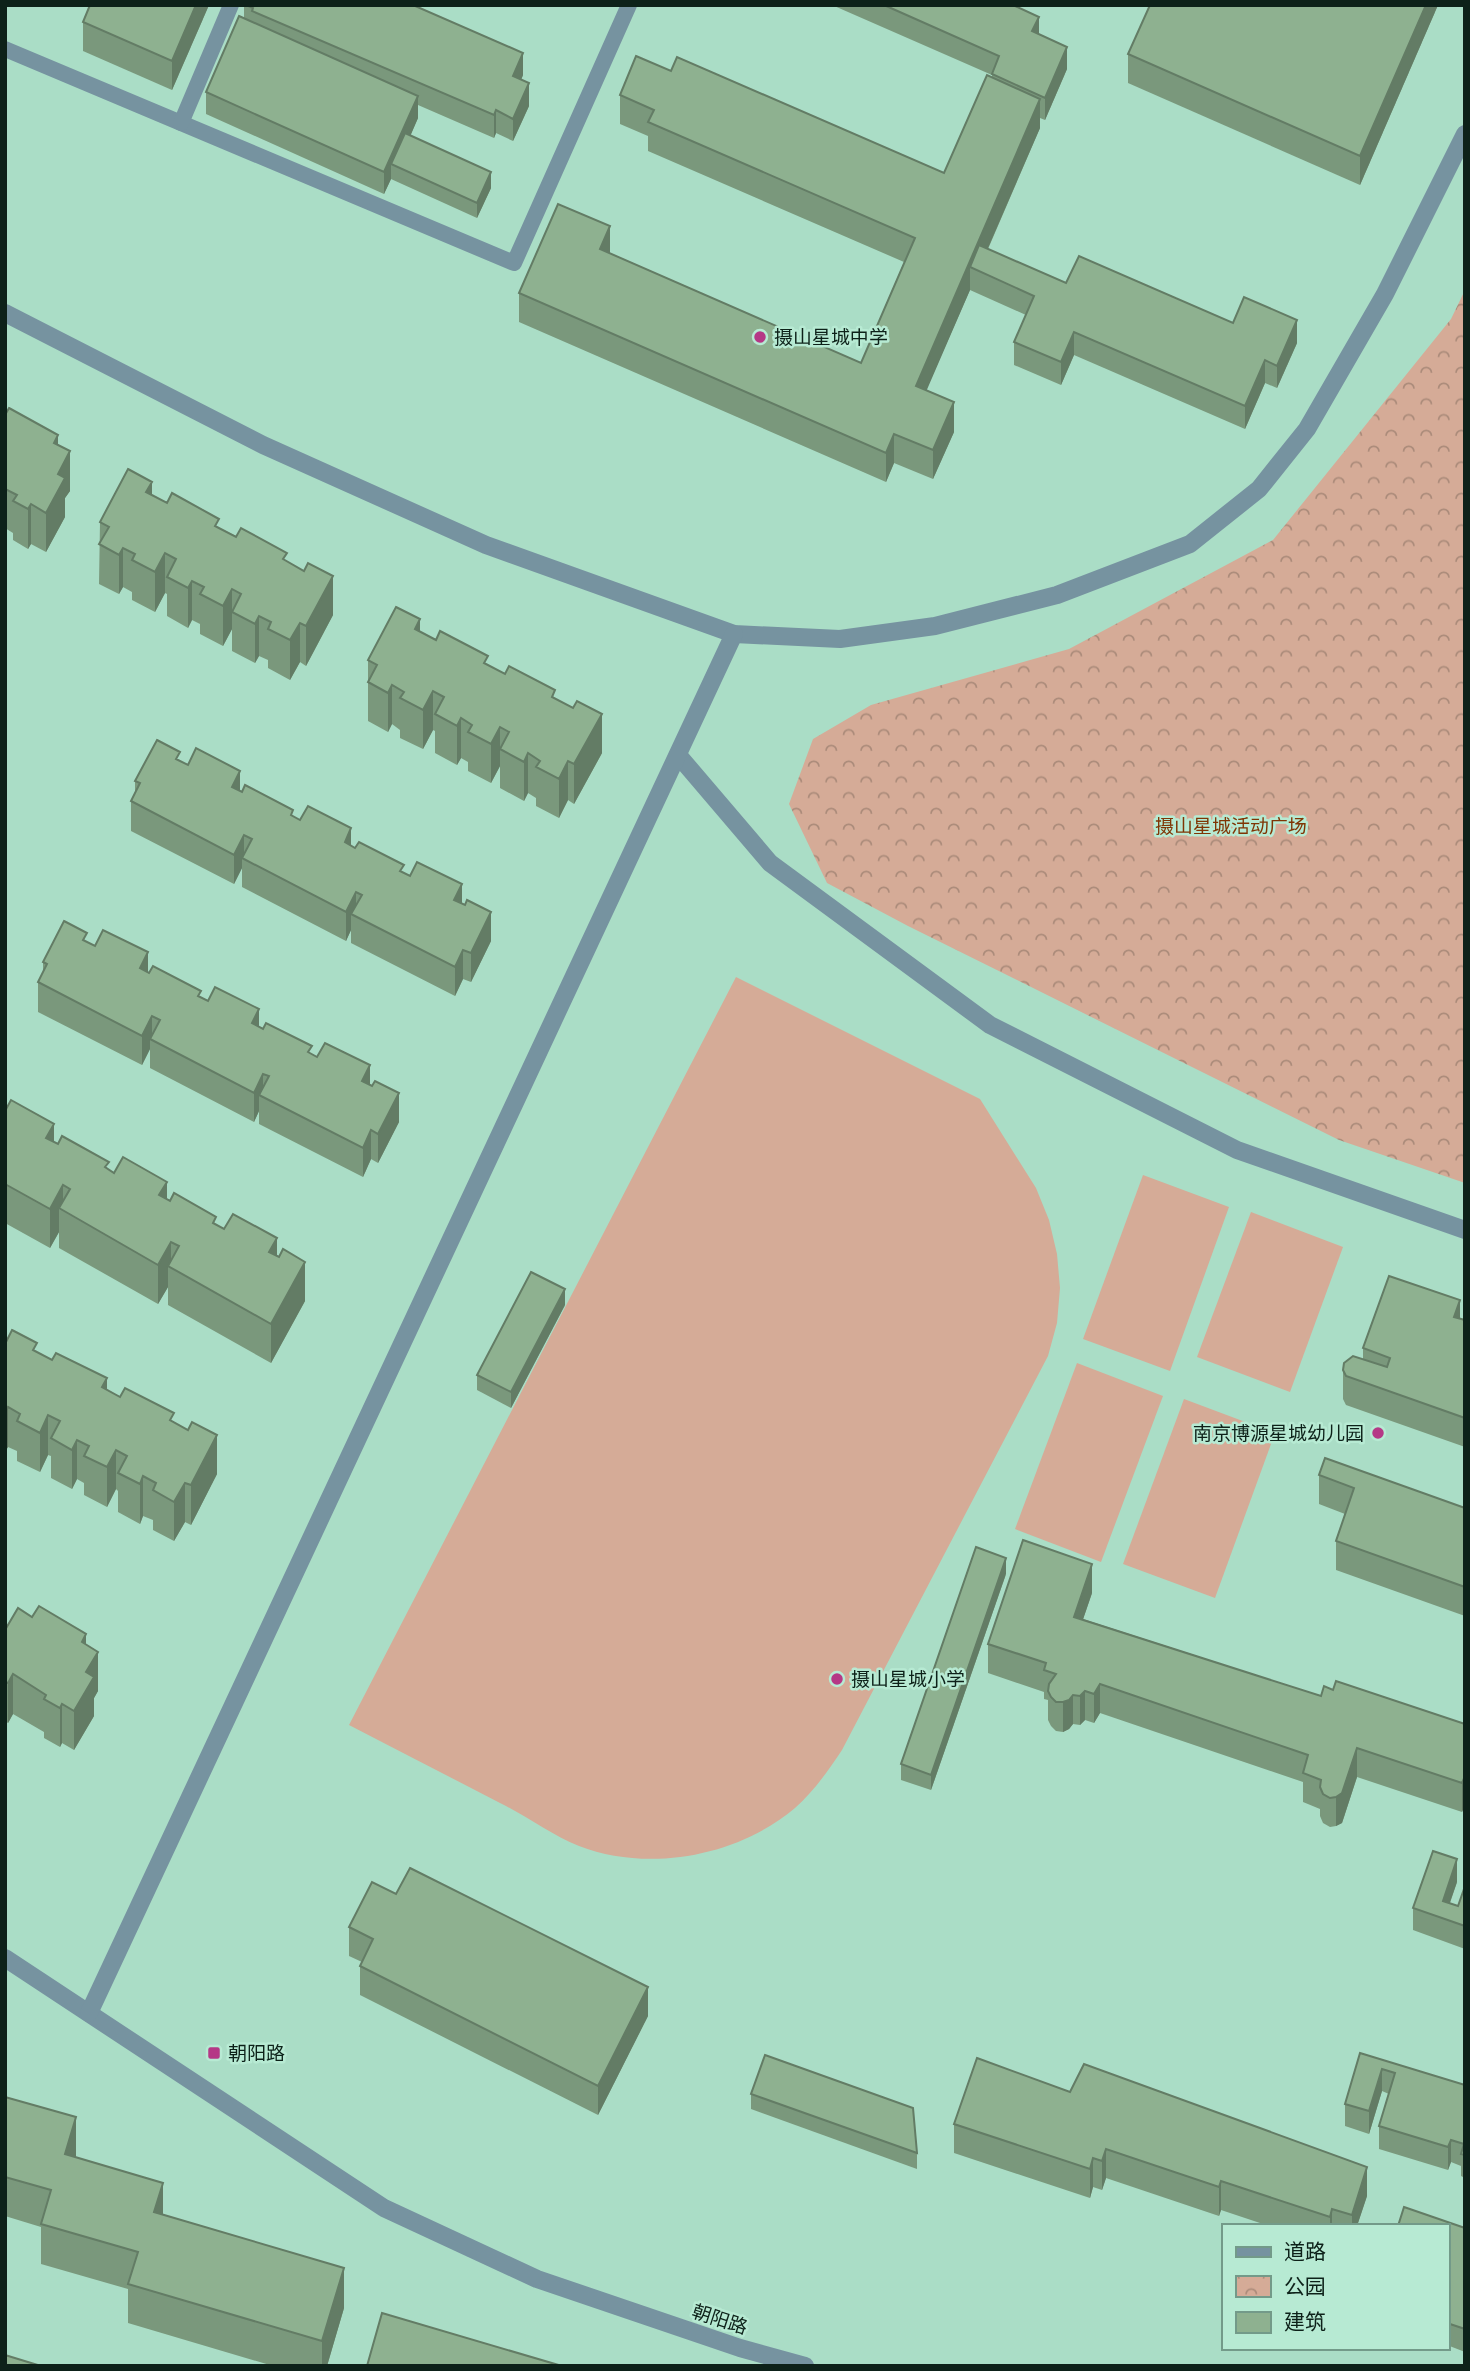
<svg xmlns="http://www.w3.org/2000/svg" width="1470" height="2371" font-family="Helvetica,'Noto Sans SC',sans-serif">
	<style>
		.grass { fill: #d5ab97 }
		.park { fill: url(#park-crowns) }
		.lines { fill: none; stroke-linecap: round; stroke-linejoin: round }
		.service { stroke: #7693a0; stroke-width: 16 }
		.minor { stroke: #7693a0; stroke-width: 18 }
		.wall { fill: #7a987c }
		.shaded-wall { fill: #637c65 }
		.building { fill: #8eb190; stroke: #637c65; stroke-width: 2 }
		.poi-dot { fill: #b53886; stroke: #b7ead3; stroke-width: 2.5 }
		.labels { text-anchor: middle; stroke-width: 5; stroke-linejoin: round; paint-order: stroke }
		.poi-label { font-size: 19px; fill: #0d2119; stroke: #b7ead3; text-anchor: start }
		.park-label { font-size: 19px; fill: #7f3504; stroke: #b7ead3 }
		.street-label { font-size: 19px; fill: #0d2119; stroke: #b7ead3 }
	</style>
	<defs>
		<pattern id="park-crowns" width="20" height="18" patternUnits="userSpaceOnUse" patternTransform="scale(1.75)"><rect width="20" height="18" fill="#d5ab97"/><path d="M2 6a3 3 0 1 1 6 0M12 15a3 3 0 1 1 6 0" fill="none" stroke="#ab8b7a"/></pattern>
	</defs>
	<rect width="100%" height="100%" fill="#aaddc6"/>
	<g class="grass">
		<path d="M 736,977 L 980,1099 L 1036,1188 L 1049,1220 L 1057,1254 L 1060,1288 L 1057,1323 L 1048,1356 L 842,1750 C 828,1771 814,1791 795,1808 C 738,1856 649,1873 579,1846 C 551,1835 527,1816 500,1803 C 450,1777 399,1751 349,1725 Z"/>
		<path d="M 1143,1175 L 1229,1207 L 1170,1371 L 1083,1339 Z"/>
		<path d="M 1251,1212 L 1343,1247 L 1290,1392 L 1197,1357 Z"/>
		<path d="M 1077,1363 L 1163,1396 L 1101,1562 L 1015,1529 Z"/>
		<path d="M 1184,1399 L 1275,1433 L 1215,1598 L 1123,1564 Z"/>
	</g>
	<path class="park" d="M 1465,290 L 1465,1183 L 1339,1140 L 908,926 L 827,883 L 789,804 L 813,739 L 871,705 L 1069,649 L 1273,540 L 1451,319 Z"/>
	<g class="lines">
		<g class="service">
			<path d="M 5,49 L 514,263 L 629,5"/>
			<path d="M 181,123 L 231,5"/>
		</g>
		<g class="minor">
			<path d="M 5,313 L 263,445 L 486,545 L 734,634 L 840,639 L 935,626 L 1057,595 L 1190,544 L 1259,489 L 1307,429 L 1385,294 L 1465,134"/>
			<path d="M 678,755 L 770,863 L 990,1025 L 1237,1150 L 1465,1230"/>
			<path d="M 5,1958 L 384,2208 L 537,2279 L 740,2348 L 805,2366"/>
			<path d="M 89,2013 L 734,634"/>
		</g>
	</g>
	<g class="wall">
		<path d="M 90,5 L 209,5 L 172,90 L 83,51 L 83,22 Z"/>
		<path d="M 244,5 L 523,75 L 521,80 L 529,106 L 513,141 L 496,133 L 494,138 L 418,105 L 418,118 L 410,136 L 491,188 L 477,218 L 391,179 L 384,194 L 206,114 L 206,92 L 244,18 Z"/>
		<path d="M 832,5 L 1013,5 L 1039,34 L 1067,69 L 1045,120 L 1040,118 L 1040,128 L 988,249 L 1066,283 L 1233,323 L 1297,343 L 1277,388 L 1265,383 L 1245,429 L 1074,355 L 1061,385 L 1014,365 L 1014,342 L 1026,315 L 970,290 L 926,390 L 954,432 L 933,479 L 894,463 L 886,482 L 519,322 L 519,293 L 610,253 L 861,363 L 904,262 L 648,151 L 648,136 L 620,124 L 620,95 L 671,71 L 944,173 L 992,77 L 992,75 Z"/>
		<path d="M 1438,5 L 1360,185 L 1128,83 L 1128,54 Z"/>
		<path d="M 5,415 L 58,445 L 70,491 L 65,498 L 65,517 L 46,552 L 31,544 L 28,549 L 13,540 L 13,533 L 5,528 Z"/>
		<path d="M 152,495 L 287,561 L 333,615 L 306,666 L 300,662 L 290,680 L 268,668 L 268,660 L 259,656 L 255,663 L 232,651 L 232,629 L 223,646 L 200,634 L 200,624 L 192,620 L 188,628 L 167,616 L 167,594 L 165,593 L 155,612 L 132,600 L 132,592 L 123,587 L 119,594 L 99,584 L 100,522 Z"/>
		<path d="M 420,632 L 555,699 L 602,753 L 574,804 L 568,800 L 559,818 L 536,806 L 536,798 L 528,793 L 524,801 L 500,788 L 500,766 L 491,783 L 468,771 L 468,762 L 461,758 L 457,765 L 435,753 L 435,731 L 433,730 L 423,749 L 400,738 L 400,730 L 392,724 L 388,732 L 368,721 L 368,660 Z"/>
		<path d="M 180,761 L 351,846 L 462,903 L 491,941 L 471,982 L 463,979 L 455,996 L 351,943 L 351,930 L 346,941 L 242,887 L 242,868 L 234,884 L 131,831 L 131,801 L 135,792 L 135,781 Z"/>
		<path d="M 87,942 L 201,997 L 370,1084 L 399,1122 L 378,1163 L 371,1159 L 363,1177 L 259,1124 L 259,1111 L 254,1122 L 150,1068 L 150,1049 L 142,1065 L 38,1012 L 38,982 L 43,973 L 43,962 Z"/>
		<path d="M 5,1111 L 54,1142 L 277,1256 L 305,1301 L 271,1363 L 168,1305 L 168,1287 L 158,1304 L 59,1248 L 59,1232 L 50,1248 L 5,1223 Z"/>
		<path d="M 565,1305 L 511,1408 L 477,1390 L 477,1375 Z"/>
		<path d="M 1460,1319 L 1465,1320 L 1465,1447 L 1346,1405 L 1343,1399 L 1343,1370 L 1363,1359 L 1363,1348 Z"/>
		<path d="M 5,1344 L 37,1353 L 107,1390 L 174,1422 L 217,1474 L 191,1525 L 185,1522 L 174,1541 L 153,1530 L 153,1520 L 143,1516 L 140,1524 L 118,1512 L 118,1491 L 116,1489 L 107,1507 L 84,1495 L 84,1483 L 77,1479 L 72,1489 L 51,1478 L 51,1456 L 48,1455 L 40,1472 L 17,1461 L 17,1451 L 8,1447 L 5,1452 Z"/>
		<path d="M 1319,1475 L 1465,1508 L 1465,1616 L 1336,1570 L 1336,1541 L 1345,1514 L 1319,1504 Z"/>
		<path d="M 1006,1574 L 931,1790 L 901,1780 L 901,1764 Z"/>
		<path d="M 1092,1593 L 1083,1619 L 1321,1696 L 1333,1690 L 1465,1724 L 1465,1805 L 1462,1812 L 1357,1777 L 1342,1823 L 1336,1826 L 1330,1827 L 1323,1823 L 1320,1816 L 1320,1809 L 1303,1802 L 1303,1782 L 1100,1713 L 1094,1723 L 1085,1720 L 1080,1725 L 1073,1724 L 1069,1729 L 1063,1732 L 1056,1731 L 1051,1726 L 1048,1720 L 1048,1700 L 1044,1699 L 1044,1692 L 988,1673 L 988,1644 Z"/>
		<path d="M 5,1603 L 6,1629 L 32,1617 L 86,1645 L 98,1691 L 94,1698 L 94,1716 L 74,1750 L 62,1743 L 60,1747 L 44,1738 L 44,1732 L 13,1714 L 8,1723 L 5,1721 Z"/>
		<path d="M 1457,1882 L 1450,1903 L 1458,1906 L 1465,1886 L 1465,1949 L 1413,1930 L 1413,1908 Z"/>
		<path d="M 349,1927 L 648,2016 L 598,2115 L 360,1995 L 360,1966 L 362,1962 L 349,1956 Z"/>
		<path d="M 1360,2053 L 1465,2085 L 1465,2178 L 1461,2176 L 1461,2166 L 1451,2162 L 1448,2170 L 1379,2149 L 1379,2126 L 1389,2094 L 1382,2091 L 1369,2134 L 1345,2126 L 1345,2104 Z"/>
		<path d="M 1070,2092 L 1367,2196 L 1357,2226 L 1269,2226 L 1221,2210 L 1219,2216 L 1106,2178 L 1102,2190 L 1093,2187 L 1090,2198 L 954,2153 L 954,2124 Z"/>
		<path d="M 751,2094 L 917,2153 L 917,2169 L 751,2109 Z"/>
		<path d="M 5,2097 L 76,2157 L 163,2215 L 344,2308 L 327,2366 L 273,2366 L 128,2323 L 128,2289 L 41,2264 L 41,2227 L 5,2216 Z"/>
		<path d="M 1447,2226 L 1465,2228 L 1465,2352 L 1447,2345 Z"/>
	</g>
	<g class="shaded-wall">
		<path d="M 196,5 L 209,5 L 172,90 L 172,61 Z"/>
		<path d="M 1426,5 L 1438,5 L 1360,185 L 1360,156 Z"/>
		<path d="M 1039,17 L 1039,39 L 1032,31 Z"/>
		<path d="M 1067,47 L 1067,69 L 1045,120 L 1045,98 Z"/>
		<path d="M 523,53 L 523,75 L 513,99 L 513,76 Z"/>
		<path d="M 529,83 L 529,106 L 513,141 L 513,119 Z"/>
		<path d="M 418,96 L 418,118 L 397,167 L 391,164 L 391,179 L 384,194 L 384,172 Z"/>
		<path d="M 1040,99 L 1040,128 L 978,271 L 970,267 L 970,290 L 916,415 L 916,386 Z"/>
		<path d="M 496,110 L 496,133 L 494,138 L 494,115 Z"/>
		<path d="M 491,172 L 491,188 L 477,218 L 477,203 Z"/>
		<path d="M 610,226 L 610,255 L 600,249 Z"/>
		<path d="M 1297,320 L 1297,343 L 1277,388 L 1277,366 Z"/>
		<path d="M 1074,332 L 1074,355 L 1061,385 L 1061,362 Z"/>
		<path d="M 1265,360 L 1265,383 L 1245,429 L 1245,406 Z"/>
		<path d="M 954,402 L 954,432 L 933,479 L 933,450 Z"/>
		<path d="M 894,434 L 894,463 L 886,482 L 886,453 Z"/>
		<path d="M 58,435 L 58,473 L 70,451 L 70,491 L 65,498 L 65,517 L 46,552 L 46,513 L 54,443 Z"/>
		<path d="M 152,482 L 152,521 L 146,492 Z"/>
		<path d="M 31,504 L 31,544 L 28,549 L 28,509 Z"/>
		<path d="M 123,548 L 123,587 L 119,594 L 119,555 Z"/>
		<path d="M 165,553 L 165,593 L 155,612 L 155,572 Z"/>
		<path d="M 333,576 L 333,615 L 306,666 L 306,626 Z"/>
		<path d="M 192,581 L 192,620 L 188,628 L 188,588 Z"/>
		<path d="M 232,589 L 232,629 L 223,646 L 223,606 Z"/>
		<path d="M 259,616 L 259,656 L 255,663 L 255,624 Z"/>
		<path d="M 420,619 L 420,658 L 415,629 Z"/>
		<path d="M 300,623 L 300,662 L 290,680 L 290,640 Z"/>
		<path d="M 392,685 L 392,724 L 388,732 L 388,693 Z"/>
		<path d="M 433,691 L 433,730 L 423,749 L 423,710 Z"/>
		<path d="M 602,714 L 602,753 L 574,804 L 574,764 Z"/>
		<path d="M 461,718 L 461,758 L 457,765 L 457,726 Z"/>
		<path d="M 500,727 L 500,766 L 491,783 L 491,744 Z"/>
		<path d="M 528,753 L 528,793 L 524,801 L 524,762 Z"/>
		<path d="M 568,761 L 568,800 L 559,818 L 559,779 Z"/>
		<path d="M 240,771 L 240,800 L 232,787 Z"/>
		<path d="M 351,828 L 351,857 L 345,842 Z"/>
		<path d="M 244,835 L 244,859 L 242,858 L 242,868 L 234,884 L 234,855 Z"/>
		<path d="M 462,884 L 462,913 L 454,900 Z"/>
		<path d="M 356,892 L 356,917 L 351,914 L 351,930 L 346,941 L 346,912 Z"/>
		<path d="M 491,912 L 491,941 L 471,982 L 471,953 Z"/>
		<path d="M 463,950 L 463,979 L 455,996 L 455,967 Z"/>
		<path d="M 148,952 L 148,981 L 140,968 Z"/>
		<path d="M 259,1009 L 259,1038 L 252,1023 Z"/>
		<path d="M 152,1016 L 152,1040 L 150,1039 L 150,1049 L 142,1065 L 142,1036 Z"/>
		<path d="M 370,1065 L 370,1094 L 362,1081 Z"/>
		<path d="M 263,1074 L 263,1098 L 259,1095 L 259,1111 L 254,1122 L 254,1093 Z"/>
		<path d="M 399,1093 L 399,1122 L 378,1163 L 378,1134 Z"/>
		<path d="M 54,1124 L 54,1164 L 46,1138 Z"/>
		<path d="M 371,1130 L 371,1159 L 363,1177 L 363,1148 Z"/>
		<path d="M 167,1182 L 167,1221 L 159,1195 Z"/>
		<path d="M 63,1185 L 63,1211 L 59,1208 L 59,1232 L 50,1248 L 50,1209 Z"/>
		<path d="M 277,1238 L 277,1277 L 269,1252 Z"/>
		<path d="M 171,1242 L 171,1268 L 168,1266 L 168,1287 L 158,1304 L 158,1265 Z"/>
		<path d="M 305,1262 L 305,1301 L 271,1363 L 271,1324 Z"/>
		<path d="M 565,1289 L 565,1305 L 511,1408 L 511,1392 Z"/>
		<path d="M 1460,1300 L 1460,1329 L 1454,1317 Z"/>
		<path d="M 107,1378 L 107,1418 L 102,1387 Z"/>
		<path d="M 8,1407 L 8,1447 L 5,1452 L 5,1413 Z"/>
		<path d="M 48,1415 L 48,1455 L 40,1472 L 40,1433 Z"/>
		<path d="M 217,1435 L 217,1474 L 191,1525 L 191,1485 Z"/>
		<path d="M 77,1440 L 77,1479 L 72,1489 L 72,1450 Z"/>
		<path d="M 116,1450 L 116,1489 L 107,1507 L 107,1467 Z"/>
		<path d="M 143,1476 L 143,1516 L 140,1524 L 140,1484 Z"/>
		<path d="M 185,1483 L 185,1522 L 174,1541 L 174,1502 Z"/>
		<path d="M 1006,1558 L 1006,1574 L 931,1790 L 931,1775 Z"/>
		<path d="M 1092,1564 L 1092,1593 L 1074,1646 L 1074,1617 Z"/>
		<path d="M 86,1634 L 86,1671 L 98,1652 L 98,1691 L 94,1698 L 94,1716 L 74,1750 L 74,1711 L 82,1642 Z"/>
		<path d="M 13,1674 L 13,1714 L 8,1723 L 8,1683 Z"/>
		<path d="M 1100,1684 L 1100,1713 L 1094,1723 L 1094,1694 Z"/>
		<path d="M 1085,1691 L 1085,1720 L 1080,1725 L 1080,1696 Z"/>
		<path d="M 1073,1695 L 1073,1724 L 1069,1729 L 1063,1732 L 1063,1702 Z"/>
		<path d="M 62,1704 L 62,1743 L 60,1747 L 60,1708 Z"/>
		<path d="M 1357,1748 L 1357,1777 L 1342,1823 L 1336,1826 L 1336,1797 Z"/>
		<path d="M 1465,1776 L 1465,1805 L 1462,1812 L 1462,1783 Z"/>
		<path d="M 1457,1859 L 1457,1882 L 1444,1919 L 1443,1901 Z"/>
		<path d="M 648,1987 L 648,2016 L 598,2115 L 598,2086 Z"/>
		<path d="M 1382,2069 L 1382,2091 L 1369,2134 L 1369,2111 Z"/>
		<path d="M 76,2117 L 76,2157 L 65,2154 Z"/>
		<path d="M 1451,2140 L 1451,2162 L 1448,2170 L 1448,2147 Z"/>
		<path d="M 1106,2149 L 1106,2178 L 1102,2190 L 1102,2161 Z"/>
		<path d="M 1093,2158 L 1093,2187 L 1090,2198 L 1090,2169 Z"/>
		<path d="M 1367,2167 L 1367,2196 L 1357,2226 L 1352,2226 L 1352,2215 Z"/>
		<path d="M 1221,2181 L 1221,2210 L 1219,2216 L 1219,2187 Z"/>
		<path d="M 163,2183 L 163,2222 L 154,2212 Z"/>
		<path d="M 1332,2209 L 1332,2226 L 1330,2226 L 1330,2217 Z"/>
		<path d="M 344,2268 L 344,2308 L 327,2366 L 322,2366 L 322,2341 Z"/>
	</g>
	<g class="building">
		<path d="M 90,5 L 196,5 L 172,61 L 83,22 Z"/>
		<path d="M 246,5 L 413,5 L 523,53 L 513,76 L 529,83 L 513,119 L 496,110 L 494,115 L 252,11 L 253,8 Z"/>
		<path d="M 884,5 L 1013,5 L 1039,17 L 1032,31 L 1067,47 L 1045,98 L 992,74 L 999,56 Z"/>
		<path d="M 1150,5 L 1426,5 L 1360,156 L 1128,54 Z"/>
		<path d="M 239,16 L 418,96 L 384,172 L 206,92 Z"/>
		<path d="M 636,56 L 671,71 L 677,57 L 944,173 L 987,75 L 1040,99 L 916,386 L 954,402 L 933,450 L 894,434 L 886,453 L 519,293 L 558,204 L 610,226 L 600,249 L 861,363 L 915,238 L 648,122 L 654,110 L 620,95 Z"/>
		<path d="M 405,133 L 491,172 L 477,203 L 391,164 Z"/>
		<path d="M 979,245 L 1066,283 L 1079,256 L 1233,323 L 1244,297 L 1297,320 L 1277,366 L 1265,360 L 1245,406 L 1074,332 L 1061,362 L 1014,342 L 1034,296 L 970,267 Z"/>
		<path d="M 9,408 L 58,435 L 54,443 L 70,451 L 58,474 L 65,478 L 46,513 L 31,504 L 28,509 L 13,501 L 17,495 L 5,489 L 5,415 Z"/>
		<path d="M 128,469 L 152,482 L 146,492 L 167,503 L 172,493 L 219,519 L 215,526 L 236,537 L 241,528 L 287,553 L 283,559 L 304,571 L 308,563 L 333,576 L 306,626 L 300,623 L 290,640 L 268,629 L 271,622 L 259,616 L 255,624 L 232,612 L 241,594 L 232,589 L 223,606 L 200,594 L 204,587 L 192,581 L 188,588 L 167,577 L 176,559 L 165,553 L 155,572 L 132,560 L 135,554 L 123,548 L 119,555 L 99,544 L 109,527 L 100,522 Z"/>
		<path d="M 396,607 L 420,619 L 415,629 L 436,640 L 440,631 L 488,656 L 484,663 L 505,674 L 509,666 L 555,690 L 552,697 L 573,708 L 577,701 L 602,714 L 574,764 L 568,761 L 559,779 L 536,767 L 540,761 L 528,753 L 524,762 L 500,749 L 509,732 L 500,727 L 491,744 L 468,732 L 472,725 L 461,718 L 457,726 L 435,714 L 444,697 L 433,691 L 423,710 L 400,698 L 404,692 L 392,685 L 388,693 L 368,682 L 377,665 L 368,660 Z"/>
		<path d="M 157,740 L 180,752 L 176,759 L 188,765 L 196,748 L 240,771 L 232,787 L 242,792 L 245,785 L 293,810 L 291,815 L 300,820 L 308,806 L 351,828 L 345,842 L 355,848 L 359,842 L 404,865 L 400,871 L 410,876 L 417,862 L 462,884 L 454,900 L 465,905 L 467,900 L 491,912 L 471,953 L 463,950 L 455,967 L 351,914 L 362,895 L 356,892 L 346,912 L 242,858 L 252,839 L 244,835 L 234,855 L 131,801 L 140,783 L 135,781 Z"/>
		<path d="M 64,921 L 87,933 L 83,940 L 95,946 L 103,930 L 148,952 L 140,968 L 149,973 L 153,966 L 201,991 L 198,996 L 208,1001 L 215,987 L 259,1009 L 252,1023 L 263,1029 L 266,1023 L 312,1046 L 308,1052 L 317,1057 L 325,1043 L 370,1065 L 362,1081 L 372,1086 L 375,1081 L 399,1093 L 378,1134 L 371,1130 L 363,1148 L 259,1095 L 269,1076 L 263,1074 L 254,1093 L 150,1039 L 160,1020 L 152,1016 L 142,1036 L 38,982 L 47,964 L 43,962 Z"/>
		<path d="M 11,1100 L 54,1124 L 46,1138 L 58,1144 L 62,1136 L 109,1162 L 105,1167 L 114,1173 L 123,1157 L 167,1182 L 159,1195 L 170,1201 L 174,1193 L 216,1217 L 213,1223 L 224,1229 L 233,1214 L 277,1238 L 269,1252 L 279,1257 L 283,1249 L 305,1262 L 271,1324 L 168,1266 L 179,1246 L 171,1242 L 158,1265 L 59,1208 L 70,1189 L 63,1185 L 50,1209 L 5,1184 L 5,1111 Z"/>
		<path d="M 531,1272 L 565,1289 L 511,1392 L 477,1375 Z"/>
		<path d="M 1389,1276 L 1460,1300 L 1454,1317 L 1465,1320 L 1465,1418 L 1346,1376 L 1343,1370 L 1344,1363 L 1353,1356 L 1387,1367 L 1390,1358 L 1363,1348 Z"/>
		<path d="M 12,1330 L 37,1343 L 33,1350 L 52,1360 L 56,1353 L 107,1378 L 102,1387 L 120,1397 L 125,1388 L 174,1413 L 170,1420 L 188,1430 L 192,1422 L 217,1435 L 191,1485 L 185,1483 L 174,1502 L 153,1490 L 156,1483 L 143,1476 L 140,1484 L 118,1473 L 127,1456 L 116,1450 L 107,1467 L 84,1456 L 89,1446 L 77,1440 L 72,1450 L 51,1438 L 60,1421 L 48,1415 L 40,1433 L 17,1421 L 20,1414 L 8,1407 L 5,1413 L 5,1344 Z"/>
		<path d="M 1325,1458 L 1465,1508 L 1465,1587 L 1336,1541 L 1354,1488 L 1319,1475 Z"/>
		<path d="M 1023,1540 L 1092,1564 L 1074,1617 L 1321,1696 L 1324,1686 L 1333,1690 L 1336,1681 L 1465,1724 L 1465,1776 L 1462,1783 L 1357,1748 L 1342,1793 L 1336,1797 L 1330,1798 L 1323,1794 L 1320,1787 L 1321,1780 L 1303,1773 L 1308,1755 L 1100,1684 L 1094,1694 L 1085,1691 L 1080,1696 L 1073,1695 L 1069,1700 L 1063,1702 L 1056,1702 L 1051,1697 L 1048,1691 L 1049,1684 L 1056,1674 L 1044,1670 L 1046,1663 L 988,1644 Z"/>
		<path d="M 976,1547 L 1006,1558 L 931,1775 L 901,1764 Z"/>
		<path d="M 39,1606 L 86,1634 L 82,1642 L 98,1652 L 86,1672 L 94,1677 L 74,1711 L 62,1704 L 60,1708 L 44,1699 L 46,1695 L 13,1674 L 8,1683 L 5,1682 L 5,1630 L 18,1608 L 32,1617 Z"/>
		<path d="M 1433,1851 L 1457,1859 L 1443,1901 L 1458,1906 L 1465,1886 L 1465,1926 L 1413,1908 Z"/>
		<path d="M 410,1868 L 648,1987 L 598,2086 L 360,1966 L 373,1939 L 349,1927 L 372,1882 L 396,1894 Z"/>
		<path d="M 1360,2053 L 1465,2085 L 1465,2155 L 1461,2154 L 1464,2144 L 1451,2140 L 1448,2147 L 1379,2126 L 1395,2073 L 1382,2069 L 1369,2111 L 1345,2104 Z"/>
		<path d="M 765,2055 L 913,2108 L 917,2153 L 751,2094 Z"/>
		<path d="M 977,2058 L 1070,2092 L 1084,2064 L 1367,2167 L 1352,2215 L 1332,2209 L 1330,2217 L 1221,2181 L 1219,2187 L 1106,2149 L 1102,2161 L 1093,2158 L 1090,2169 L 954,2124 Z"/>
		<path d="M 5,2097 L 76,2117 L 65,2154 L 163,2183 L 154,2212 L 344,2268 L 322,2341 L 128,2284 L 138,2252 L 41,2224 L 51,2190 L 5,2177 Z"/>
		<path d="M 1404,2207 L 1465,2228 L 1465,2329 L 1447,2323 L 1447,2226 L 1398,2226 Z"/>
		<path d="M 382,2313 L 562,2366 L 367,2366 Z"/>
		<path d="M 5,2355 L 41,2366 L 5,2366 Z"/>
	</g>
	<g class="poi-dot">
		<circle cx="760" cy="337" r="7"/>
		<circle cx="1378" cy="1433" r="7"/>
		<circle cx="837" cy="1679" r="7"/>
		<rect x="207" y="2046" width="14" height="14" rx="3.5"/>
	</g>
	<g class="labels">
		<g class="poi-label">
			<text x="774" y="344">摄山星城中学</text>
			<text x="1364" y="1440" text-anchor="end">南京博源星城幼儿园</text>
			<text x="851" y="1686">摄山星城小学</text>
			<text x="228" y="2060">朝阳路</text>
		</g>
		<g class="park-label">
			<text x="1231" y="833">摄山星城活动广场</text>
		</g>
		<g class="street-label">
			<text transform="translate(720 2319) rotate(18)" y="7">朝阳路</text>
		</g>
	</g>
	<rect width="1470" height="2371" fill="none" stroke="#0d2119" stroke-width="14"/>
	<rect x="1222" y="2224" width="228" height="126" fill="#b7ead3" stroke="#739a89" stroke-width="2"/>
	<rect x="1236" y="2247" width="35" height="10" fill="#7693a0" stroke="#739a89" stroke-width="2"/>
	<text x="1284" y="2259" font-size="21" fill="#0d2119">道路</text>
	<rect x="1236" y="2276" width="35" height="21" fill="url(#park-crowns)" stroke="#739a89" stroke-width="2"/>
	<text x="1284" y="2294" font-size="21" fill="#0d2119">公园</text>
	<rect x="1236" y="2312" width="35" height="21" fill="#8eb190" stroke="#739a89" stroke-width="2"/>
	<text x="1284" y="2329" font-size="21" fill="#0d2119">建筑</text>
</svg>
